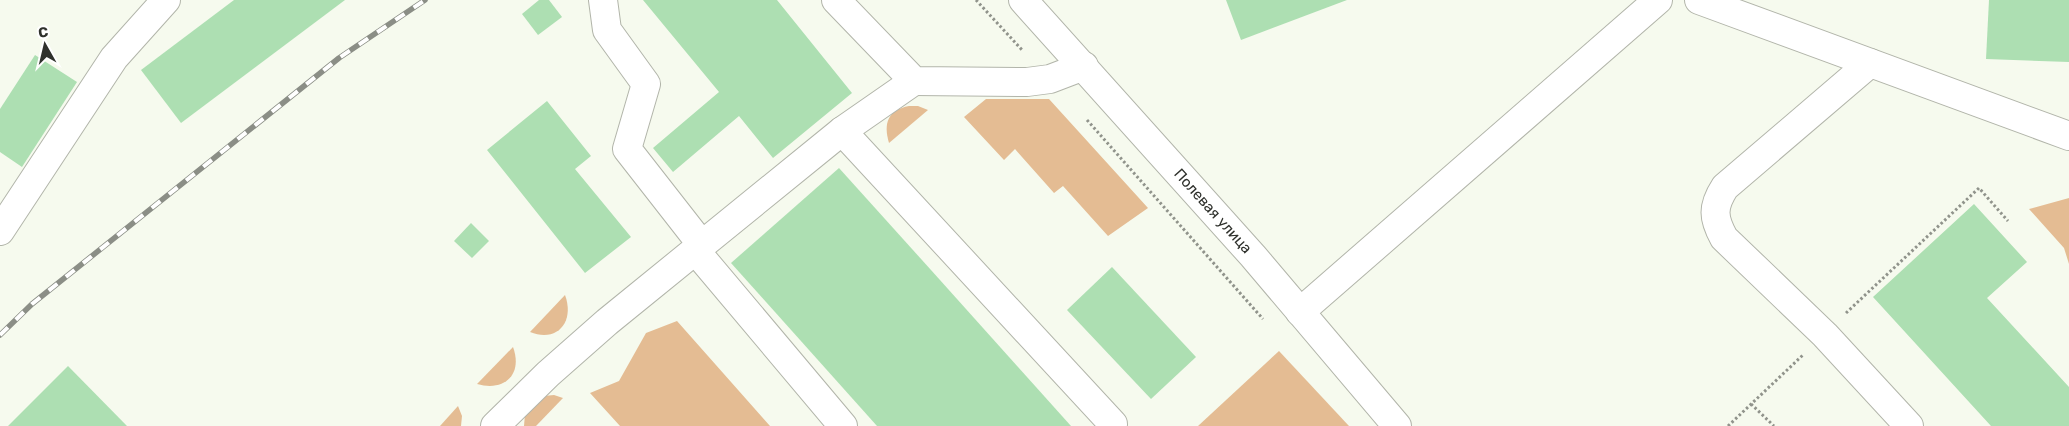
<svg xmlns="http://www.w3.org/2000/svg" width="2069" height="426" font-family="Rubik,sans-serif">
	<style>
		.green { fill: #e4bc93 }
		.building { fill: #addfb2 }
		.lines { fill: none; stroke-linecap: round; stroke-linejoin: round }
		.minor-casing { stroke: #b2b5aa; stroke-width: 30 }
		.path { stroke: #90938b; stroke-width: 3; stroke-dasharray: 2.5 2.5; stroke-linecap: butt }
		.minor { stroke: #fff; stroke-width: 28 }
		.rail-casing { stroke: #8b8e86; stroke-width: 5.5 }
		.rail { stroke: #fff; stroke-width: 4; stroke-dasharray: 11; stroke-linecap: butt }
		.labels { text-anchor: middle; stroke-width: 5; stroke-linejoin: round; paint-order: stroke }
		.street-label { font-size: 15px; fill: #2f312c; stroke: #fff }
	</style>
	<rect width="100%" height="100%" fill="#f6faee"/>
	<g class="green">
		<path d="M 986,99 L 1049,99 L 1148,208 L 1108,236 L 1063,186 L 1054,193 L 1015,149 L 1004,160 L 964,117 Z"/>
		<path d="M 909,106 L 918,106 L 928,110 L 889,143 C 883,123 888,110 909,106 Z"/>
		<path d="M 2069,198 L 2069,264 L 2064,248 L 2029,209 Z"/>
		<path d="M 565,295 C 575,322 557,343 530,332 Z"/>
		<path d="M 677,321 L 770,426 L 620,426 L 590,393 L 619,381 L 646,333 Z"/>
		<path d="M 513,347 C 523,374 505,392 477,384 Z"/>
		<path d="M 1279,351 L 1349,426 L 1198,426 Z"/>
		<path d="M 554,395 L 563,398 L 536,426 L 524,426 L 525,414 L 544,396 Z"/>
		<path d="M 458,406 L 462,416 L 461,426 L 440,426 Z"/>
	</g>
	<g class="building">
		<path d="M 234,0 L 345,0 L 181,123 L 141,70 Z"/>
		<path d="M 539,0 L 549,0 L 562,17 L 538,35 L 522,14 Z"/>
		<path d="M 643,0 L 777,0 L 852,93 L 773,158 L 739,116 L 673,172 L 653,148 L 719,92 Z"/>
		<path d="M 1226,0 L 1347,0 L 1241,40 Z"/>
		<path d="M 1989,0 L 2069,0 L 2069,62 L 1986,59 Z"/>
		<path d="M 35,55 L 77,82 L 22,167 L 0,152 L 0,109 Z"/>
		<path d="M 547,101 L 591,156 L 575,169 L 631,237 L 585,273 L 487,150 Z"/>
		<path d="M 839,168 L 931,270 L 1071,426 L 877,426 L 731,263 Z"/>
		<path d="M 1974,204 L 2027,262 L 1987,298 L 2069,387 L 2069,426 L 1991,426 L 1873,297 Z"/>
		<path d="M 471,223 L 489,241 L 472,258 L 454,241 Z"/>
		<path d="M 1112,267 L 1196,357 L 1151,399 L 1067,310 Z"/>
		<path d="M 68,366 L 127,426 L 8,426 Z"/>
	</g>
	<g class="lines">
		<g class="minor-casing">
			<g id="minor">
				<path d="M 603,0 L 607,30 L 646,84 L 627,149 L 702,245"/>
				<path d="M 836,0 L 914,81 L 1027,82 L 1050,79 L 1084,66"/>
				<path d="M 1023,0 L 1253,256 L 1397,426"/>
				<path d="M 1699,0 L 2069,136"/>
				<path d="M 1870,63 L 1725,187 C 1712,207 1713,218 1724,238 L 1825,335 L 1909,426"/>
				<path d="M 842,131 L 1113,424 L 1110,426"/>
				<path d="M 0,231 L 114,58 L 166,0"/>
				<path d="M 695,250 L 843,426"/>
				<path d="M 1300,312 L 1658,0"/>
				<path d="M 495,426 L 548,374 L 607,322 L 842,131 L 914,81"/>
			</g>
		</g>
		<g class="path">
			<path d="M 976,0 L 1023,51"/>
			<path d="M 1087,120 L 1263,319"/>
			<path d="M 1846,313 L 1979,188 L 2008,221"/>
			<path d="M 1751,404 L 1774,426"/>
			<path d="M 1728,426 L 1804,354"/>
		</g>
		<use href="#minor" class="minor"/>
		<g class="rail-casing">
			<path id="rail" d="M 0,335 L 32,304 L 339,58 L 425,0"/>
		</g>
		<use href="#rail" class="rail"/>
	</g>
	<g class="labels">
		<g class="street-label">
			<text transform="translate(1213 211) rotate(48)" y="5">Полевая улица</text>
		</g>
	</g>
	<g transform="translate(45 45) rotate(352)" stroke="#ffffff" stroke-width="4" paint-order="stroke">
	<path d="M0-4L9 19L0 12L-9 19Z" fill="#2f312c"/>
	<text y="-8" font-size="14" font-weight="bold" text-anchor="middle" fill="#2f312c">С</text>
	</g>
</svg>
